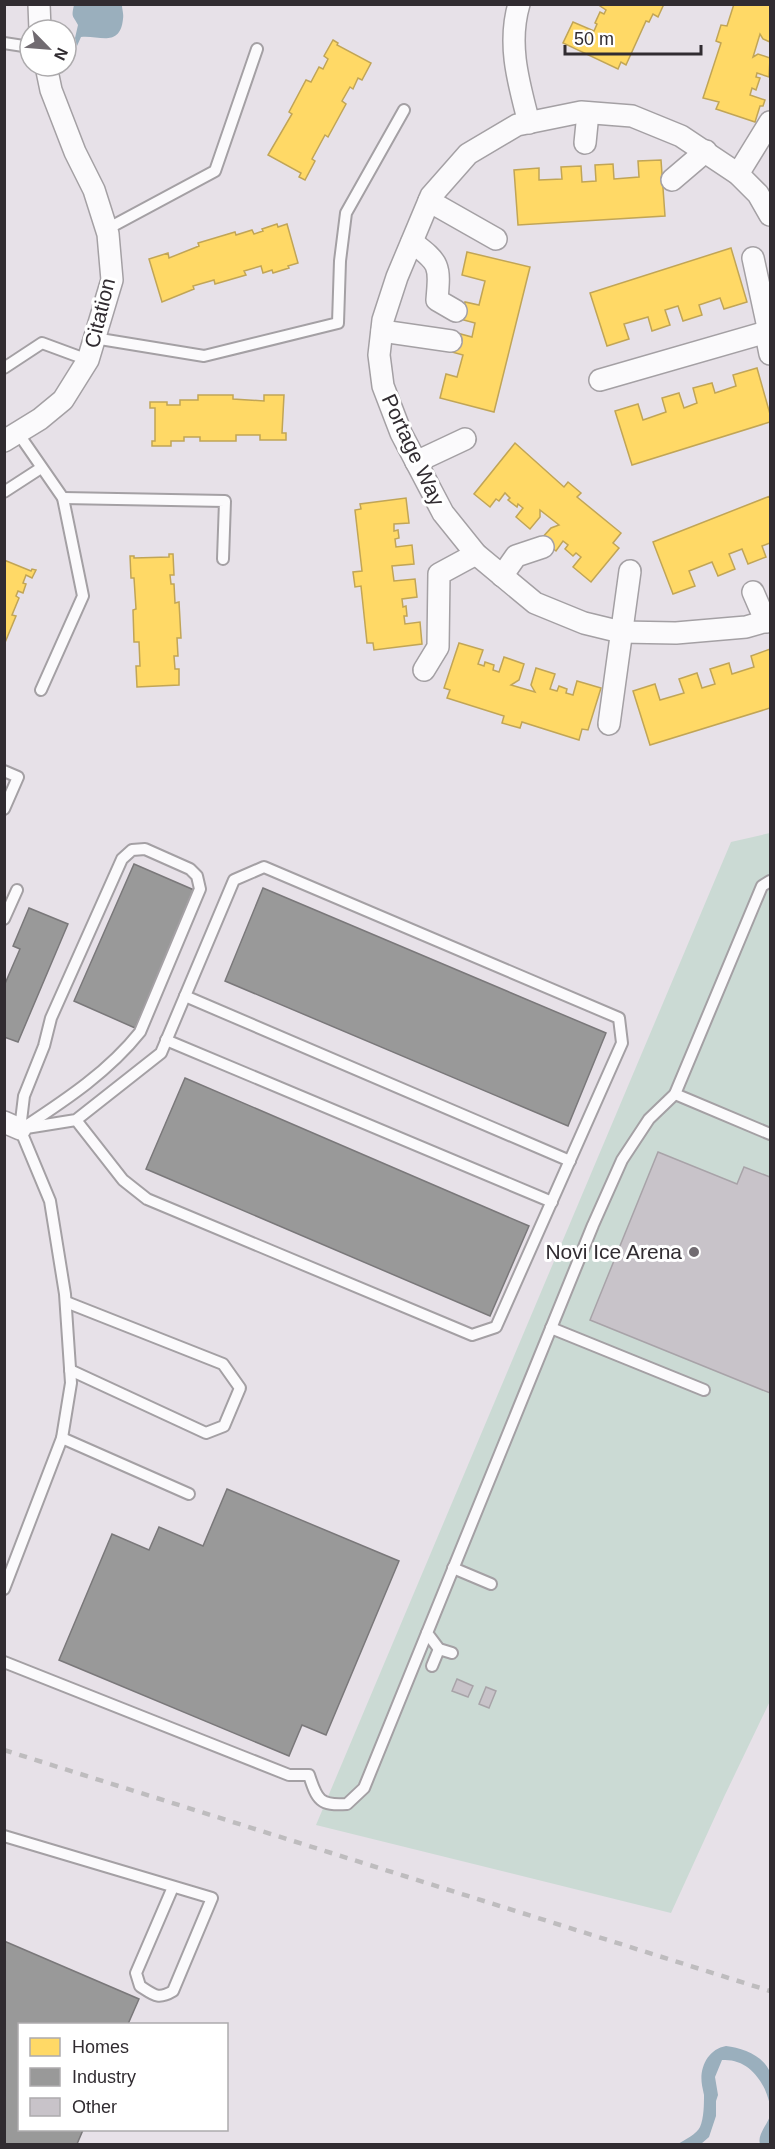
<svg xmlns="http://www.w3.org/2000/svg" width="775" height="2149" font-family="Helvetica,sans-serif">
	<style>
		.green { fill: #cbdad4 }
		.water { fill: #9aafbd }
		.homes { fill: #ffd966; stroke: #c1a556; stroke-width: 1.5 }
		.industry { fill: #999; stroke: #7a787a; stroke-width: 1.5 }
		.building { fill: #c8c3c9; stroke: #a8a3a8; stroke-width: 1.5 }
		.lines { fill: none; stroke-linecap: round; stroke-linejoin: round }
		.service-casing { stroke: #a4a0a4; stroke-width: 14 }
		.minor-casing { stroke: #a4a0a4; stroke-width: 24 }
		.service { stroke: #fbfafc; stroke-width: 10 }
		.minor { stroke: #fbfafc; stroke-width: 21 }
		.rail { stroke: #bebcbe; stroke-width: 4.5; stroke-dasharray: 8 8; stroke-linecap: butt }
		.poi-dot { fill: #716b71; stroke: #fff; stroke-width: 2 }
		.labels { text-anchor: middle; stroke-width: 6; stroke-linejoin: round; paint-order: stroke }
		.street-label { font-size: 21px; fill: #312c31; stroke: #fff }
		.poi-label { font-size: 21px; fill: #312c31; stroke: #fff; text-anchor: end }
	</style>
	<rect width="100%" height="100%" fill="#e7e1e8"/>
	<path class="green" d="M 770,833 L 770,1701 L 724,1797 L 671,1913 L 316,1825 L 731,842 Z"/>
	<g class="water">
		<path d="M 74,5 L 122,5 C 122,10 124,14 123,19 C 120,48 99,35 81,37 L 77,46 L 75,38 L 78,25 C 73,15 71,18 74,5 Z"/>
		<path d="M 726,2046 C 742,2048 763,2055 770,2072 C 774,2081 771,2097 770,2106 C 766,2083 749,2058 722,2060 L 715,2077 L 718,2095 L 716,2101 L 716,2116 L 709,2137 L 701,2144 L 678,2144 C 684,2140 697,2134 700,2127 C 704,2118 704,2104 704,2095 C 704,2094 702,2086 702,2085 C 699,2068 708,2049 726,2046 Z"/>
		<path d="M 770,2116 L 770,2144 L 760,2144 C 757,2135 767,2125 770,2116 Z"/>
	</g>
	<g class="homes">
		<path d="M 597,4 L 664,4 L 658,17 L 653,14 L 649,22 L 646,21 L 626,65 L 621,62 L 618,69 L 563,43 L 573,22 L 594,31 L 597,24 L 595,23 L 600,12 L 604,14 L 606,10 Z"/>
		<path d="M 734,4 L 770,4 L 770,42 L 763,39 L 760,34 L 753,57 L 758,54 L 770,58 L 769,77 L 757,73 L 756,77 L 760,78 L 756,90 L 752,88 L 750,95 L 765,100 L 763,106 L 760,106 L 755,122 L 716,109 L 719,102 L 703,98 L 721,43 L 716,41 L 721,25 L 727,26 Z"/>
		<path d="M 333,40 L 338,43 L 337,45 L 371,63 L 362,80 L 358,78 L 353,89 L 350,87 L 342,101 L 346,104 L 328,137 L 325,135 L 312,159 L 315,161 L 305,180 L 299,177 L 301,173 L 268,155 L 292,114 L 289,112 L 306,80 L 311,82 L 319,67 L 323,69 L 328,59 L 324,56 Z"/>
		<path d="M 661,160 L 665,216 L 518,225 L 514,170 L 539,168 L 539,180 L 562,179 L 561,167 L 581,166 L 582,182 L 596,181 L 595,165 L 613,164 L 614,179 L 639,177 L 638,161 Z"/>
		<path d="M 277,224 L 278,227 L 287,224 L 298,263 L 288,266 L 289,268 L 273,273 L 272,270 L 263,273 L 261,266 L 244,271 L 246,275 L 215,284 L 214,280 L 193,286 L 194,289 L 162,302 L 149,259 L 168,253 L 169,258 L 199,246 L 198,243 L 235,232 L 236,235 L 252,230 L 254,234 L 263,231 L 262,229 Z"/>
		<path d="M 731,248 L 747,302 L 724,309 L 720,298 L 699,305 L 702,315 L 683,321 L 678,306 L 665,310 L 670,325 L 652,331 L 648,317 L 624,324 L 629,339 L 607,346 L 590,293 Z"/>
		<path d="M 467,252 L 530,267 L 494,412 L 440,398 L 446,374 L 457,377 L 463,355 L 452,352 L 457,333 L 472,337 L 475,323 L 460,319 L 465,302 L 479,305 L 485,281 L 462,275 Z"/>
		<path d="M 757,368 L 770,414 L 770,422 L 632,465 L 615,411 L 638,404 L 643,420 L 666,412 L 662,398 L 679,393 L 684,408 L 697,403 L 693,388 L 712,383 L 715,393 L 736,386 L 733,375 Z"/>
		<path d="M 198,395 L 233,395 L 233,399 L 264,401 L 264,395 L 284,395 L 282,433 L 286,433 L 286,440 L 260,440 L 260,435 L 236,435 L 236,441 L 200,441 L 200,437 L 184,437 L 184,441 L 171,441 L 171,446 L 152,446 L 152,441 L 155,441 L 155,408 L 150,408 L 150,402 L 167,402 L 167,405 L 180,405 L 180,400 L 198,400 Z"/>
		<path d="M 515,443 L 564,487 L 568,482 L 581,493 L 577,497 L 621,533 L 613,543 L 619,548 L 591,582 L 573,567 L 581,557 L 576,553 L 573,556 L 565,549 L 568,545 L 563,541 L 556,551 L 541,539 L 551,528 L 559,525 L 540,510 L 540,517 L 530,529 L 516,517 L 523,508 L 518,504 L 517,507 L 508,500 L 510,498 L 505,493 L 499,501 L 496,499 L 490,507 L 474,494 Z"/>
		<path d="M 770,496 L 770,543 L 762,546 L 766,557 L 748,564 L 742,549 L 729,554 L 735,569 L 718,576 L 712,562 L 689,571 L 695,586 L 673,594 L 653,542 Z"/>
		<path d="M 406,498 L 409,523 L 394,524 L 394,531 L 398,530 L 399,538 L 395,539 L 396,547 L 412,545 L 414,564 L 392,566 L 394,581 L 415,579 L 417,597 L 402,599 L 403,607 L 406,606 L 407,616 L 404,616 L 405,624 L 420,622 L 422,644 L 374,650 L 373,643 L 367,643 L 361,586 L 355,587 L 353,572 L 362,571 L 355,510 L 361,509 L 360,504 Z"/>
		<path d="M 169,554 L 173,554 L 174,575 L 170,575 L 171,584 L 174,584 L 175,603 L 179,602 L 181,638 L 177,638 L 178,656 L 174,656 L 175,669 L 179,669 L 179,685 L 137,687 L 136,666 L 140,666 L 139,642 L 134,642 L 133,610 L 136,609 L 134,578 L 131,578 L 130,556 L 134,556 L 134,558 L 169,557 Z"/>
		<path d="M 4,560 L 31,571 L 32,569 L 36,570 L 32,578 L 26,575 L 23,583 L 26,584 L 23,593 L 18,591 L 16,596 L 19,598 L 12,615 L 16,616 L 4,645 Z"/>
		<path d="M 459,643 L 483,650 L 478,664 L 484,666 L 485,662 L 494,665 L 493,670 L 499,672 L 504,657 L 524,664 L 519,680 L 511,685 L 535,692 L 531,685 L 536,668 L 555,674 L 550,689 L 557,691 L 559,686 L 567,689 L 566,693 L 573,695 L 577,681 L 601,688 L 588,730 L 582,729 L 579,740 L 522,722 L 520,728 L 502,723 L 504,716 L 447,698 L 450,690 L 444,688 Z"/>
		<path d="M 770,649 L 770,708 L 650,745 L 633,691 L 655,684 L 660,700 L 684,693 L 679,679 L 697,673 L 702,688 L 715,684 L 710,669 L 729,663 L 732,674 L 754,667 L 751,656 Z"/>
	</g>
	<g class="industry">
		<path d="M 134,864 L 194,890 L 135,1028 L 74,1001 Z"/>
		<path d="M 263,888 L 606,1033 L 568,1126 L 225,981 Z"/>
		<path d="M 29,908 L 68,924 L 18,1042 L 4,1037 L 4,986 L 20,949 L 13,946 Z"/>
		<path d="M 185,1078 L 529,1226 L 490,1316 L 146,1169 Z"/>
		<path d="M 227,1489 L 399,1561 L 326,1735 L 302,1725 L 289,1756 L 59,1660 L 112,1534 L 149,1550 L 159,1527 L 203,1546 Z"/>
		<path d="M 4,1941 L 139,1999 L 128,2024 L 20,2024 L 20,2130 L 83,2130 L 77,2144 L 4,2144 Z"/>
	</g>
	<g class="building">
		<path d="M 658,1152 L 737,1184 L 744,1167 L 770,1177 L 770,1393 L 590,1320 Z"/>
		<path d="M 457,1679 L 473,1686 L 468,1697 L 452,1691 Z"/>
		<path d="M 486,1687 L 496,1691 L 489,1708 L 479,1704 Z"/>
	</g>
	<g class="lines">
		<g class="service-casing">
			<g id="service">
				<path d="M 4,43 L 30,47"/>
				<path d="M 107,229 L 215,171 L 257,49"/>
				<path d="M 94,338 L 204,356 L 338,323 L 340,261 L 346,213 L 404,110"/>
				<path d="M 4,368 L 42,343 L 88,360"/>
				<path d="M 18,433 L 63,498 L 83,596 L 41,690"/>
				<path d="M 4,492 L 41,468"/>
				<path d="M 63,498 L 225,501 L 223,559"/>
				<path d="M 4,771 L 18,777 L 4,809"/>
				<path d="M 4,919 L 17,890"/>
				<path d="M 185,996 L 570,1161"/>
				<path d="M 166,1040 L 552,1202"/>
				<path d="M 675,1094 L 770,1134"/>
				<path d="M 20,1129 L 76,1120 L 123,1180 L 147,1199 L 472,1335 L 496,1327 L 622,1043 L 619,1018 L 264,867 L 234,880 L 161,1053 L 76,1120"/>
				<path d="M 66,1302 L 223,1364 L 240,1388 L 224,1426 L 206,1433 L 70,1370"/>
				<path d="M 551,1328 L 704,1390"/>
				<path d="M 62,1438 L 189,1494"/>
				<path d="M 453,1568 L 491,1584"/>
				<path d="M 4,1589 L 62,1438 L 71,1383 L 65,1294 L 50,1201 L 20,1129 L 24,1096 L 44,1046 L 51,1018 L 122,859 L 132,850 L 145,849 L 190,869 L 197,876 L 200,889 L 140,1032 C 109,1071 67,1099 26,1126"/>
				<path d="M 452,1653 L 439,1649 L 427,1633 L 593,1225 L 622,1160 L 649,1119 L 675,1094 L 762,886 L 770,881"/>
				<path d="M 4,1662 L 289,1775 L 309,1775 C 317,1800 320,1806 347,1804 L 364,1788 L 427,1633"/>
				<path d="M 432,1666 L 439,1649"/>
				<path d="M 4,1836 L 212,1898 L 173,1991 C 158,2000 154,1995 140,1986 L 136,1973 L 173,1887"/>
			</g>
		</g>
		<g class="minor-casing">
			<g id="minor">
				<path d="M 39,4 L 40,30"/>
				<path d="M 519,4 C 507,45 519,84 529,123"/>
				<path d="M 585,143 L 588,113"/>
				<path d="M 738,174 L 770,122"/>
				<path d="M 672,180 L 706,151"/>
				<path d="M 429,201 L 496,239"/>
				<path d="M 770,215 L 758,194 L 738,174 L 681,136 L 632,116 L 581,112 L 517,125 L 468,154 L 431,196 L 397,277 L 383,320 L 379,355 L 383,386 L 401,433 L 443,513 L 476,554 L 535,603 L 584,623 L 621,632 L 676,633 L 746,627 L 770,620"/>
				<path d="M 412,242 C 440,263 440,265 437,300 L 456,311"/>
				<path d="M 753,258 L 769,332 L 768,344 L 770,354"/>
				<path d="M 382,331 L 451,341"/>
				<path d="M 600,380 L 770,331"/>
				<path d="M 4,441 L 40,419 L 63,400 L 88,360 L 112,280 L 108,234 L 94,190 L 75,152 L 51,90 L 46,66"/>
				<path d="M 416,462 L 465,439"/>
				<path d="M 502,576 L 516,556 L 543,547"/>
				<path d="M 753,592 L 766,622"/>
				<path d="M 424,670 L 438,647 L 439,574 L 476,554"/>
				<path d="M 609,724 L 630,571"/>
				<path d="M 4,1122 L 20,1129"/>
			</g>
		</g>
		<use href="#service" class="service"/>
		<use href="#minor" class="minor"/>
		<path class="rail" d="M 4,1750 L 770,1991"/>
	</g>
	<circle class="poi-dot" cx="694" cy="1252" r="6"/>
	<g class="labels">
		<g class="street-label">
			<text transform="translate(100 313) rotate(-76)" y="7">Citation</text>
			<text transform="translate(413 450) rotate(65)" y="7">Portage Way</text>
		</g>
		<g class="poi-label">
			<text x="682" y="1259">Novi Ice Arena</text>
		</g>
	</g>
	<rect width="775" height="2149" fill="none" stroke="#312c31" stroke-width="12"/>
	<rect x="18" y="2023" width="210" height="108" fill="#ffffff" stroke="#adabad" stroke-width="1.5"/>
	<rect x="30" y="2038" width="30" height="18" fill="#ffd966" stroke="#adabad" stroke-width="1.5"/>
	<text x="72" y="2053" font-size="18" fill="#312c31">Homes</text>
	<rect x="30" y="2068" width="30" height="18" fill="#999999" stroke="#adabad" stroke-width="1.5"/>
	<text x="72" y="2083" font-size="18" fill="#312c31">Industry</text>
	<rect x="30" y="2098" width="30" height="18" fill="#c8c3c9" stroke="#adabad" stroke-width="1.5"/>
	<text x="72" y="2113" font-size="18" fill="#312c31">Other</text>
	<g transform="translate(48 48) rotate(115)"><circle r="28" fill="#ffffff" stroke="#adabad" stroke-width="1.5"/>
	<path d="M0-4.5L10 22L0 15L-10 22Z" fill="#716b71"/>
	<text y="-9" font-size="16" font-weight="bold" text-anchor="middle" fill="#312c31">N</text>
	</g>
	<path d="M565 45v9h136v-9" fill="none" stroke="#312c31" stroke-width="3"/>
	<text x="574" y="45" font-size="18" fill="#312c31" stroke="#ffffff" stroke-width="4.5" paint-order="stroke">50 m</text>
</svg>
